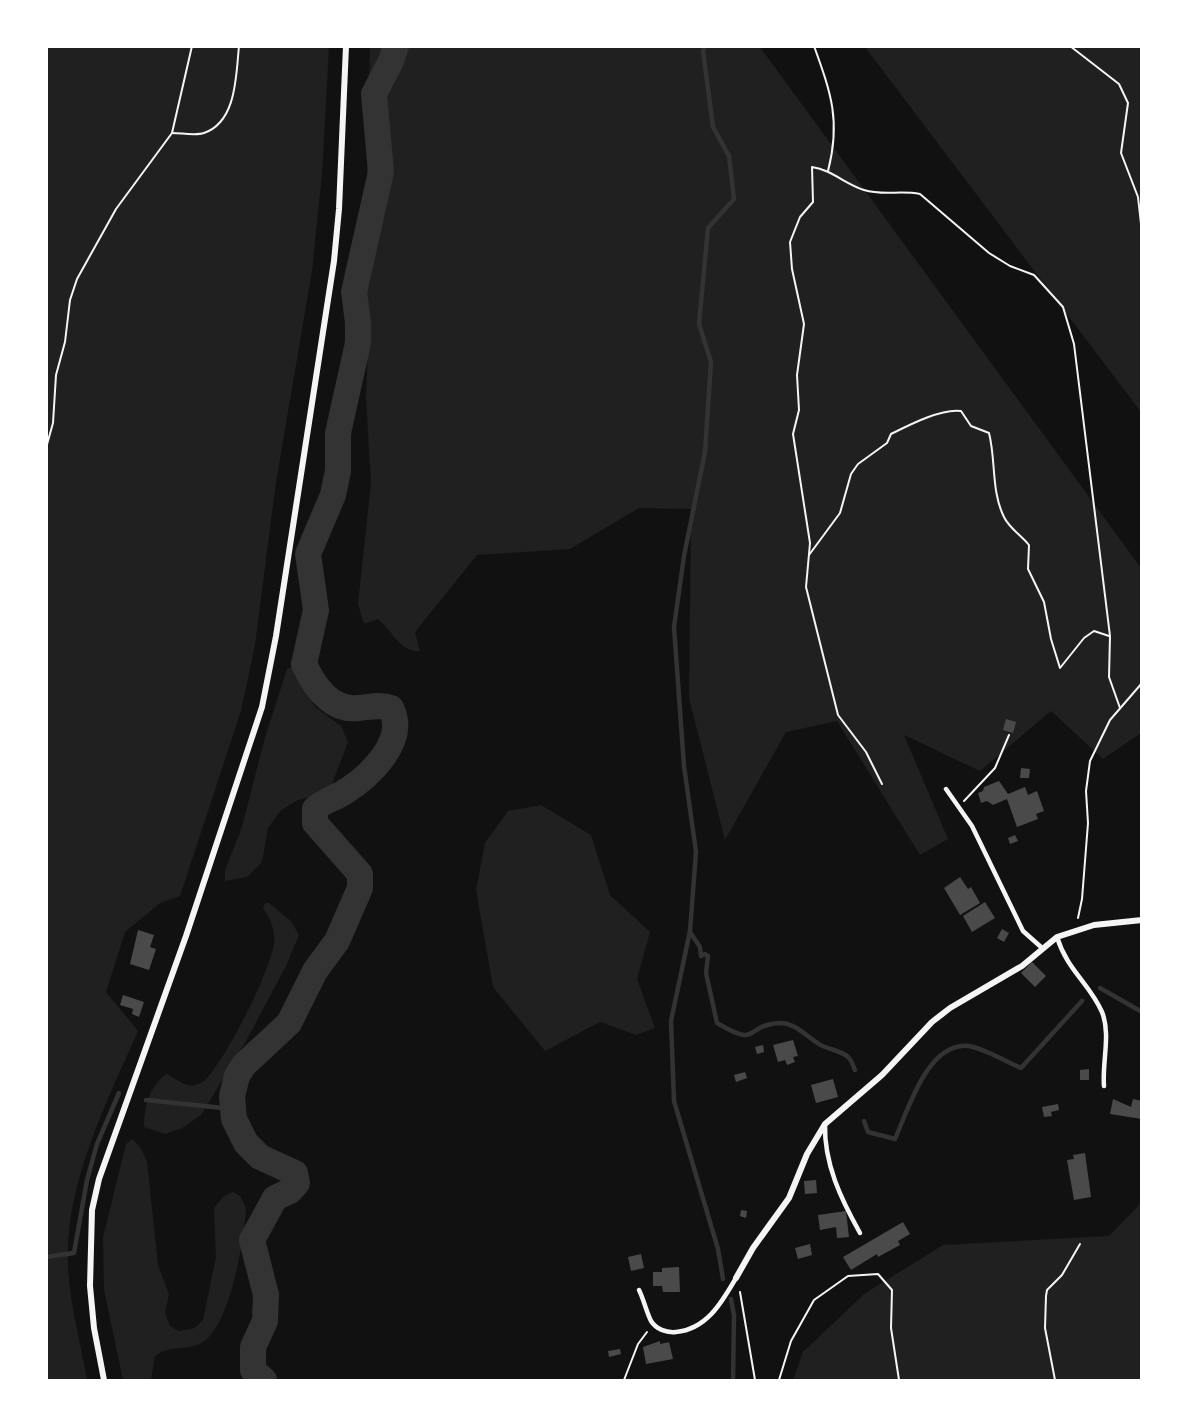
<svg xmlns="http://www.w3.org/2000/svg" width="1188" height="1427" font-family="Inter,sans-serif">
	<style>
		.green { fill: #202020 }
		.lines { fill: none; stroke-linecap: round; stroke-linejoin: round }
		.stream { stroke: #333; stroke-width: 4.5 }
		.river { stroke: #333; stroke-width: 26 }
		.building { fill: #4a4a4a }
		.path { stroke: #f5f5f5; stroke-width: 2 }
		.service { stroke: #f5f5f5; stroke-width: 4.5 }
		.minor { stroke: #f5f5f5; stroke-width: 6 }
	</style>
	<rect width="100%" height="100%" fill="#111"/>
	<g class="green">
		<path d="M 46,47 L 329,47 L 322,174 L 312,271 L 276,482 L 255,645 L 241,711 L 180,896 L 160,903 L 125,932 L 106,992 L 138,1031 C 106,1104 64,1185 68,1267 C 70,1305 81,1344 87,1380 L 46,1380 Z"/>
		<path d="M 370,47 L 760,47 L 1141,568 L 1141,733 L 1103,759 L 1051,711 L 980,771 L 904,735 L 948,839 L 920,855 L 837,721 L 786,732 L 725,840 L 689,698 L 691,509 L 639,508 L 570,549 L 477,555 L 415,632 L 420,651 C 400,653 392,630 378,619 L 364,624 L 358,604 L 371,483 L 366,399 L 368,344 L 356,260 L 367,176 Z"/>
		<path d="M 865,47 L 1141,47 L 1141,412 Z"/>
		<path d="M 292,667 L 315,707 L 341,726 L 348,742 L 332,784 L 321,794 L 298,800 L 280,811 L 268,828 L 262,862 L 247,877 L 225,881 L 225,870 L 241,830 L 266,734 L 287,669 Z"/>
		<path d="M 541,805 L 591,835 L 610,895 L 650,932 L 637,979 L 655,1028 L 636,1035 L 600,1022 L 545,1051 L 493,987 L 476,890 L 485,843 L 508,811 Z"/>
		<path d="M 265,903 L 269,903 L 291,921 L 299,935 L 286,966 L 245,1043 L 201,1115 L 182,1128 L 165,1134 L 144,1127 C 144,1106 149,1088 166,1074 C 175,1077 184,1088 195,1085 C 199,1084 205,1081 207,1078 C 226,1058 272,969 274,942 C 275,928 270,919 263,908 Z"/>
		<path d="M 132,1139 L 140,1147 L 147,1161 L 158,1265 L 169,1294 L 165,1313 L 170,1326 L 179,1331 L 195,1328 L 203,1320 L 216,1257 L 214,1208 L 224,1196 L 233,1192 L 240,1196 L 246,1208 C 244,1239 230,1332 199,1344 C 183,1351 170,1345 155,1356 L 151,1380 L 123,1380 L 104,1290 L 103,1238 L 126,1144 Z"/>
		<path d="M 1141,1203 L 1141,1380 L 793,1380 L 803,1352 L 864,1294 L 943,1245 L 1109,1236 Z"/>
	</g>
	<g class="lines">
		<g class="stream">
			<path d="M 705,46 L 703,51 L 713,127 L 729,156 L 734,199 L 708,228 L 699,324 L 711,362 L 705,452 L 684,556 L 674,627 L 684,766 L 696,852 L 690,931 L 671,1021 L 674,1101 L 718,1249 L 723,1279"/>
			<path d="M 690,932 L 700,947 L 701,956 L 705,954 L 708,956 L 706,973 L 717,1023 C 761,1049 743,1025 780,1023 C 796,1023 807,1037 819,1044 C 828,1050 842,1050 849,1058 C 852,1061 853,1066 855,1070"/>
			<path d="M 1100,988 L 1142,1012"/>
			<path d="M 146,1100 L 233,1109"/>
			<path d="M 864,1121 L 868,1132 L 895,1139 C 908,1110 928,1041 969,1046 C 985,1049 1005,1061 1021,1068 L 1082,1001"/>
			<path d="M 46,1257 L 74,1253 L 87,1180 L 97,1144 L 119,1093"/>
			<path d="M 731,1299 L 734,1315 L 733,1380"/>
		</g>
		<path class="river" d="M 264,1380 L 253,1370 L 253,1347 L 265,1321 L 266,1295 L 252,1240 L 275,1198 L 290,1191 L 297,1183 L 295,1173 L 260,1157 L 246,1143 L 234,1119 L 232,1096 L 237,1076 L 244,1065 L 289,1023 L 315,971 L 337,941 L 360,888 L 360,874 L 315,823 L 315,809 C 323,801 333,799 343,793 C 369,777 408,741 391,708 C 380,704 370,707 358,708 C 330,711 314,686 304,664 L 316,610 L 308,554 L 333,495 L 338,471 L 338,433 L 358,343 L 358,322 L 354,292 L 381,172 L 374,94 L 391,61 L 396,46"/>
	</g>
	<g class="building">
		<path d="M 1006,719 L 1016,722 L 1013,733 L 1003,730 Z"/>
		<path d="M 1021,768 L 1030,769 L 1029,778 L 1020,778 Z"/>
		<path d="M 999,781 L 1008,794 L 1025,787 L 1028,795 L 1037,791 L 1044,811 L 1036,814 L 1038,819 L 1017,827 L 1007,799 L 993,805 L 987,801 L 981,803 L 978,793 L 983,791 L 984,787 Z"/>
		<path d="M 1015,835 L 1018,841 L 1010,844 L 1008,838 Z"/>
		<path d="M 960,877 L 968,889 L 971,887 L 980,903 L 960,915 L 944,888 Z"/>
		<path d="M 985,902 L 995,918 L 972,932 L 963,916 Z"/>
		<path d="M 1002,929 L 1009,933 L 1004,942 L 997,938 Z"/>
		<path d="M 138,930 L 154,935 L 150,947 L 156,949 L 149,970 L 130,964 Z"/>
		<path d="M 1032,962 L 1046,976 L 1035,987 L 1021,973 Z"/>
		<path d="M 123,995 L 144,1002 L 139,1017 L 132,1014 L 133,1009 L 120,1005 Z"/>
		<path d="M 793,1040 L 798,1056 L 793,1057 L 795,1062 L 787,1065 L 785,1060 L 778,1062 L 773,1045 Z"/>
		<path d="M 763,1045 L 764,1052 L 757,1054 L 755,1047 Z"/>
		<path d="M 1089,1069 L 1089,1080 L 1080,1080 L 1080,1070 Z"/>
		<path d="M 745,1072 L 747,1078 L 736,1082 L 734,1075 Z"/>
		<path d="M 833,1079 L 838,1097 L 816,1103 L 811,1085 Z"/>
		<path d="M 1113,1099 L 1131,1107 L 1133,1099 L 1142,1101 L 1142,1119 L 1110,1114 Z"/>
		<path d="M 1058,1104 L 1059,1110 L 1051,1112 L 1052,1116 L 1044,1117 L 1042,1107 Z"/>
		<path d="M 1085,1153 L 1091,1197 L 1074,1200 L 1067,1160 L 1074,1159 L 1073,1155 Z"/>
		<path d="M 816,1180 L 817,1193 L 805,1194 L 804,1181 Z"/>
		<path d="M 741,1210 L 747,1211 L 746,1218 L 740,1216 Z"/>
		<path d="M 846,1211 L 849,1237 L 837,1238 L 836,1227 L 820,1230 L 818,1215 Z"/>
		<path d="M 903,1222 L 910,1234 L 898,1241 L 900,1245 L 878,1257 L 877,1254 L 851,1270 L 843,1257 Z"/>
		<path d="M 810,1244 L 812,1255 L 798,1259 L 795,1248 Z"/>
		<path d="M 641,1254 L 644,1268 L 631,1271 L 628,1257 Z"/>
		<path d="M 679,1267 L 680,1292 L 663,1292 L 662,1286 L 653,1286 L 653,1272 L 662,1272 L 662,1268 Z"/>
		<path d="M 660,1341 L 660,1344 L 669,1342 L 673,1359 L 646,1364 L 643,1347 Z"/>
		<path d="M 620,1349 L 621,1354 L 609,1357 L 608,1351 Z"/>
	</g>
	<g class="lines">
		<g class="path">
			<path d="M 814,46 C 831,93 841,121 828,171"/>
			<path d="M 1070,46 L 1119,84 L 1128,103 L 1121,153 L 1138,197 L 1142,233"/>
			<path d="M 172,133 C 181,133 196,136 204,133 C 237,122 236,74 239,46"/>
			<path d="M 46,448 L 53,423 L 56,375 L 65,342 L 70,300 L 77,279 L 116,209 L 172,133 L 192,46"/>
			<path d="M 809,555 L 840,513 L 851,474 L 858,464 L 887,443 L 891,434 C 909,425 942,408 961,411 L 971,426 L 989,433 C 996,460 991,491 1004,517 C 1009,528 1021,535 1029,545 L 1028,569 L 1044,602 L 1051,639 L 1060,668 L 1084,638 L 1094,631 L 1109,636"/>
			<path d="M 882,784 L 866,752 L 838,715 L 806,587 L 810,543 L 793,434 L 799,410 L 797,375 L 804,324 L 792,269 L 790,242 L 800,217 L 813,202 L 812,167 C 832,170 845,184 864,190 C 883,196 900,190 920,194 L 989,253 L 1010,266 L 1034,275 L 1063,307 L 1074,344 L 1110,636 L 1109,677 L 1120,708"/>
			<path d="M 964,801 L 995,768 L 1009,735"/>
			<path d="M 1078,918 L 1082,899 L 1088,823 L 1086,791 L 1090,761 L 1110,720 L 1142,683"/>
			<path d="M 740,1292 L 755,1380"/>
			<path d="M 624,1380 L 638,1344 L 647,1332"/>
			<path d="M 779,1380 L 791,1341 L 814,1300 L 848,1276 L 878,1274 L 892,1290 L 891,1328 L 899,1380"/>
			<path d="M 1055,1380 L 1045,1328 L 1046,1296 L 1047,1290 L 1062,1275 L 1080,1244"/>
		</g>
		<g class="service">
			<path d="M 946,789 L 972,826 L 1023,931 L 1041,947"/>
			<path d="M 1057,937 C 1067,970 1090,984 1102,1012 C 1111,1034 1102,1062 1104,1086"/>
			<path d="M 825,1124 C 824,1164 841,1199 860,1233"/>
			<path d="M 639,1290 C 644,1300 646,1311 651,1321 C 656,1329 666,1333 676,1332 C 707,1329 722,1302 736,1278"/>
		</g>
		<g class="minor">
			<path d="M 736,1278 L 753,1248 L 789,1198 L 807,1154 L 825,1124 L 882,1075 L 932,1022 L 950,1008 L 1022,966 L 1057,937 L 1094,925 L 1142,920"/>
			<path d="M 104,1380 L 94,1328 L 90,1286 L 92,1210 L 99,1179 L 186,936 L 262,707 L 276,636 L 334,261 L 339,209 L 346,46"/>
		</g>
	</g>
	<rect width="1188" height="1427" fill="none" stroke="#ffffff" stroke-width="96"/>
</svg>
